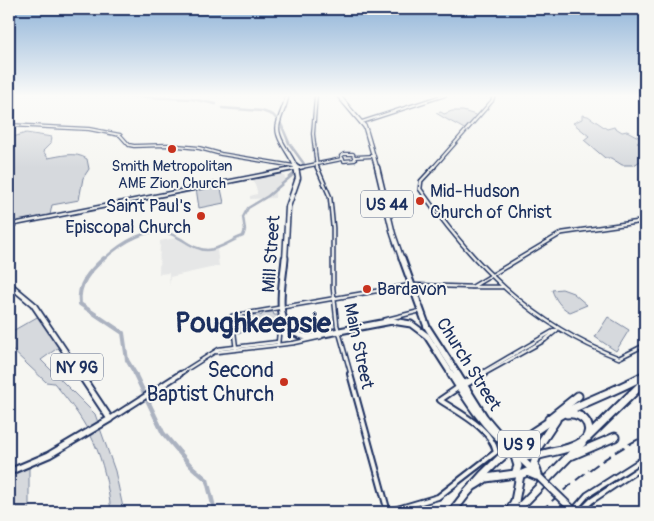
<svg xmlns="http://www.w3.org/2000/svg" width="654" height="521" font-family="Pangolin,sans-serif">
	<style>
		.built { fill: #e6e7e7 }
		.green { fill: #d6d9dd; stroke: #78849e }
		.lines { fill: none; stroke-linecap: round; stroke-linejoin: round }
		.river-far2 { stroke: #abb2c0; stroke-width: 2.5 }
		.river-far1 { stroke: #abb2c0; stroke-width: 4 }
		.river { stroke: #abb2c0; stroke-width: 4.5 }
		.tertiary-far2-casing { stroke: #1b2f5e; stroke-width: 4.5 }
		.tertiary-far1-casing { stroke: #1b2f5e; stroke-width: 5.5 }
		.tertiary-casing { stroke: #1b2f5e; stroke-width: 8 }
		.primary-far1-casing { stroke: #1b2f5e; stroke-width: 8 }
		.primary-casing { stroke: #1b2f5e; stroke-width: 9 }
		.trunk-far3-casing { stroke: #1b2f5e; stroke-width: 5.5 }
		.trunk-far2-casing { stroke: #1b2f5e; stroke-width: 7 }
		.trunk-far1-casing { stroke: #1b2f5e; stroke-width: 9 }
		.trunk-casing { stroke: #1b2f5e; stroke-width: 10 }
		.motorway-casing { stroke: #1b2f5e; stroke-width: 11 }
		.tertiary-far2 { stroke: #f6f6f2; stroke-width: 2 }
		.tertiary-far1 { stroke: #f6f6f2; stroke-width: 2.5 }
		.tertiary { stroke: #f6f6f2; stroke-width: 4 }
		.primary-far1 { stroke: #f6f6f2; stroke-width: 4.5 }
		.primary { stroke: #f6f6f2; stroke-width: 5 }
		.trunk-far3 { stroke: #f6f6f2; stroke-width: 3 }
		.trunk-far2 { stroke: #f6f6f2; stroke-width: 4 }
		.trunk-far1 { stroke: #f6f6f2; stroke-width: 5 }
		.trunk { stroke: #f6f6f2; stroke-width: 6 }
		.motorway { stroke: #f6f6f2; stroke-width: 7 }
		.rail { stroke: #1b2f5e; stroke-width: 2; stroke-dasharray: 11 5; stroke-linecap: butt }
		.trunk-bridge-casing { stroke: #1b2f5e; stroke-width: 10; stroke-linecap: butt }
		.trunk-bridge { stroke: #f6f6f2; stroke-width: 6 }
		.poi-dot { fill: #c8321e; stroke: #f6f6f2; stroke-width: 2 }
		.labels { text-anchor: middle; stroke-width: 4; stroke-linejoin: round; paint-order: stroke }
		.far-poi-label { font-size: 15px; fill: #1b2f5e; stroke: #f6f6f2 }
		.shield { fill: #f6f6f2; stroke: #5d6b8a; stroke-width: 1 }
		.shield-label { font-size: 16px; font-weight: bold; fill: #1b2f5e }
		.poi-label { font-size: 18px; fill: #1b2f5e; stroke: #f6f6f2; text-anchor: start }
		.street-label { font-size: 18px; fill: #1b2f5e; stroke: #f6f6f2 }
		.near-poi-label { font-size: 21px; fill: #1b2f5e; stroke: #f6f6f2; text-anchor: end }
		.town-label { font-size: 28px; font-weight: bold; fill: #1b2f5e; stroke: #f6f6f2 }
	</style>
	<rect width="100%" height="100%" fill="#f6f6f2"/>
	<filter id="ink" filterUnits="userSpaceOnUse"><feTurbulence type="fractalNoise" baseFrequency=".02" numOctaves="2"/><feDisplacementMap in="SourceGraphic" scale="10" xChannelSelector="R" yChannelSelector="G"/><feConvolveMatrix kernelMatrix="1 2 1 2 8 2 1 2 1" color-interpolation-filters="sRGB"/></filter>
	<g filter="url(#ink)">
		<g class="built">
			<path d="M 282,172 L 286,180 L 275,190 L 275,198 L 250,199 L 250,196 L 257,194 L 257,191 L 252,178 Z"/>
			<path d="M 175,238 L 199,250 L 217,250 L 219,266 L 170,277 L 169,286 L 169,273 L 159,274 L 160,241 Z"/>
		</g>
		<g class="green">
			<path d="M 452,111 L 463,111 L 479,116 L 466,130 C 456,124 447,120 436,113 L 441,112 L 444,114 Z"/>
			<path d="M 582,115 L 588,116 L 607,129 L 614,127 L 622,132 L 627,131 L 644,140 L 637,142 L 645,149 L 645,160 L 642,160 L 634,165 L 622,165 L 611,158 L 605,158 L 584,140 L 589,136 L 573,123 L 582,119 Z"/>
			<path d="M 9,131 L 10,138 L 26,133 L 52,137 L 51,143 L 43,151 L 48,158 C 61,156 75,151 87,159 L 89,169 L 83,178 L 79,200 L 52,205 L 50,215 L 9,223 Z"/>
			<path d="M 220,184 L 224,203 L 199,208 L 196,188 Z"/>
			<path d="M 562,289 L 573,293 L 587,305 L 570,312 C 561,308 555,299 552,290 Z"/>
			<path d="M 273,312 L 274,315 L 278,315 L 277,326 L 266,328 L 265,325 L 259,326 L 258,318 L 249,319 L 249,328 L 244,329 L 244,332 L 238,333 L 236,322 L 239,318 L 258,314 L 261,316 L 263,313 Z"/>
			<path d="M 39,316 L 59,347 L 41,360 L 95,414 L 115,471 L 124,512 L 111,512 C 105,455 91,427 54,383 L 46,382 L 9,347 L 9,333 Z"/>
			<path d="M 608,317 L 629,330 L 616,351 L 595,337 Z"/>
			<path d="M 29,467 L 29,512 L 9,512 L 9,476 Z"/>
		</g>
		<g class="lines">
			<g class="river-far2">
				<path d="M 103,95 L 192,99 L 216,104"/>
				<path d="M 222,108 L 262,111 L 273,115 L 281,124 L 289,143 L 304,164"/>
				<path d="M 103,260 C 121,243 151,223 175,236 C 186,241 195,250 207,250 C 220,250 231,240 243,236 L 245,230 L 243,217 L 248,208 L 268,196 L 295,173"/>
			</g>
			<path class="river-far1" d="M 104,258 C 90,271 77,284 80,304 L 123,333 L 127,360 L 136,375"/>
			<path class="river" d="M 135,374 L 163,433 L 191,466 L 207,480 L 215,512"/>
			<g class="tertiary-far2-casing">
				<g id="tertiary-far2">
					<path d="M 316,95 L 313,134 L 317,168"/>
					<path d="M 362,122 L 445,95"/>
					<path d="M 9,125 L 89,129 L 120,135 L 129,145 L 134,146 L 167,145 L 199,148 L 221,154 L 294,166"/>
					<path d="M 344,154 L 353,154 L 355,160 L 344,161 L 341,156 Z"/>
					<path d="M 355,157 L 373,156"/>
					<path d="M 297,168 L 342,159"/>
					<path d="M 433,168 L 492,101 L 494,95"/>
				</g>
			</g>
			<g class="tertiary-far1-casing">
				<g id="tertiary-far1">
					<path d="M 317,167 L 330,197 L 333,228 L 333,288 L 337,325 L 351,375"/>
					<path d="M 434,167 L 421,181 L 420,189 C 472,264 532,325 619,358 L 645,345"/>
					<path d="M 9,225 L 303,167"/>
					<path d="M 473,287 L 502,287"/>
					<path d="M 384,320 L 420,311"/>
					<path d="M 278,344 L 281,312"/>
					<path d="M 236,349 L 232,316 L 411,285 L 472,287 L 562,233 L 645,221"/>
					<path d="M 216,352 L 294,343 L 321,337"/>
					<path d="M 178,375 L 219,349 L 278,342"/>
					<path d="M 478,375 L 555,330"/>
					<path d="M 482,375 L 545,340 L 557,330"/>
				</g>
			</g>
			<g class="tertiary-casing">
				<g id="tertiary">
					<path d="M 350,374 L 388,512"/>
					<path d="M 463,384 L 480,374"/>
					<path d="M 465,385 L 484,374"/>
					<path d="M 110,419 L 180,374"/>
					<path d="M 574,510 L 587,495 L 645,458"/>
					<path d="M 387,512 L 438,497 L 496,452 C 491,428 459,413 440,400 L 459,387"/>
					<path d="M 580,512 L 591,501 L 645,465"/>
				</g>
			</g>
			<g class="primary-far1-casing">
				<path id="primary-far1" d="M 9,284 L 33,304 L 81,375"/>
			</g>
			<g class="primary-casing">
				<path id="primary" d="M 9,472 L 49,455 L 110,419 L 80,374"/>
			</g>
			<g class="trunk-far3-casing">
				<g id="trunk-far3">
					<path d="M 287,95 C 286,106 280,114 278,125 C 275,139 292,155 296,168"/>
					<path d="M 338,95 L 365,127 L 377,168"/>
				</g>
			</g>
			<g class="trunk-far2-casing">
				<g id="trunk-far2">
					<path d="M 377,167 L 393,234 L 402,260"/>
					<path d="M 285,260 L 288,207 L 298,178 L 296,167"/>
				</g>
			</g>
			<g class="trunk-far1-casing">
				<g id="trunk-far1">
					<path d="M 285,258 C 283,286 269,332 308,337 L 392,321 L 411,324 L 427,336 L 452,375"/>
					<path d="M 402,258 L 427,327 L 458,375"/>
				</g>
			</g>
			<g class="trunk-casing">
				<g id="trunk">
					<path d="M 451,374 C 468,401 484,427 509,447"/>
					<path d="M 457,374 L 484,417 L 507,444"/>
					<path d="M 517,455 L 537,474"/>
				</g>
			</g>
			<g class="motorway-casing">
				<g id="motorway">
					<path d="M 549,419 L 578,396"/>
					<path d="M 588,437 L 645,381"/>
					<path d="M 514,453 L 525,457 L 532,456 L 556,420"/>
					<path d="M 573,455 L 615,437"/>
					<path d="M 539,477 L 534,464 L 537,456 C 550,451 566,451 578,444 C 598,434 587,412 567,414"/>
					<path d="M 475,485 L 486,478 L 515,474 L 518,466 L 514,453"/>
					<path d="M 452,512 C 481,472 519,438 562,414 C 589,400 618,390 645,375"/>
					<path d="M 509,512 L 515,501 L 520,475 L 527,472 L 539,477"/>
					<path d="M 515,512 L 582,443"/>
				</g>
			</g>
			<use href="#tertiary-far2" class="tertiary-far2"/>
			<use href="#tertiary-far1" class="tertiary-far1"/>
			<use href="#tertiary" class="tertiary"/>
			<use href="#primary-far1" class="primary-far1"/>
			<use href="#primary" class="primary"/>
			<use href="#trunk-far3" class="trunk-far3"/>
			<use href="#trunk-far2" class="trunk-far2"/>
			<use href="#trunk-far1" class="trunk-far1"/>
			<use href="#trunk" class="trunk"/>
			<use href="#motorway" class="motorway"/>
			<path class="rail" d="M 540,512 C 572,482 605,455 645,436"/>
			<g class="trunk-bridge-casing">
				<g id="trunk-bridge">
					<path d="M 509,447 L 514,453"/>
					<path d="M 539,477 L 575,512"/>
				</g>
			</g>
			<use href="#trunk-bridge" class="trunk-bridge"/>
		</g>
	</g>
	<linearGradient id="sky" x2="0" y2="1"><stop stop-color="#8fb3d8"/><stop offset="0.57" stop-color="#fbfbf9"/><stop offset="1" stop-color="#fbfbf9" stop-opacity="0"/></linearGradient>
	<rect width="654" height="168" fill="url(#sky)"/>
	<g class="poi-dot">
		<circle cx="172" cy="149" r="5"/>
		<circle cx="420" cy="201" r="5"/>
		<circle cx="201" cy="216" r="5"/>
		<circle cx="367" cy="289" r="5"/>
		<circle cx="284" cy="382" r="5"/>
	</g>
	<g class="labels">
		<g class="far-poi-label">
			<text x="172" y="171">Smith Metropolitan<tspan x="172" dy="17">AME Zion Church</tspan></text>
		</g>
		<g class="shield">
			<rect x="361" y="190.5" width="52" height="27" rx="4"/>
			<rect x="51" y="353.5" width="52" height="27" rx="4"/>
			<rect x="498" y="430.5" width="42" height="27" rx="4"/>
		</g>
		<g class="shield-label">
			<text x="387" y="210">US 44</text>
			<text x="77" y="373">NY 9G</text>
			<text x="519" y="450">US 9</text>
		</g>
		<g class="poi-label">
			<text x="430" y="197">Mid-Hudson<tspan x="430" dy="21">Church of Christ</tspan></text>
			<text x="191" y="212" text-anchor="end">Saint Paul's<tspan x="191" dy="21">Episcopal Church</tspan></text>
			<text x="377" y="295">Bardavon</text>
		</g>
		<g class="street-label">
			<text transform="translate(271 254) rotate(-86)" y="6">Mill Street</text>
			<text transform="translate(359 346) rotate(78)" y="6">Main Street</text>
			<text transform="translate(469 364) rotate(58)" y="6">Church Street</text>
		</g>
		<g class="near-poi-label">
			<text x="274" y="377">Second<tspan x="274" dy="24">Baptist Church</tspan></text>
		</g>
		<g class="town-label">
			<text x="253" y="332">Poughkeepsie</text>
		</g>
	</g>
	<rect width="654" height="521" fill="none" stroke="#f6f6f2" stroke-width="30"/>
	<rect x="15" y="15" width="624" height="491" fill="none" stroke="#1b2f5e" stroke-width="2" filter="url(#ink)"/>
</svg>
